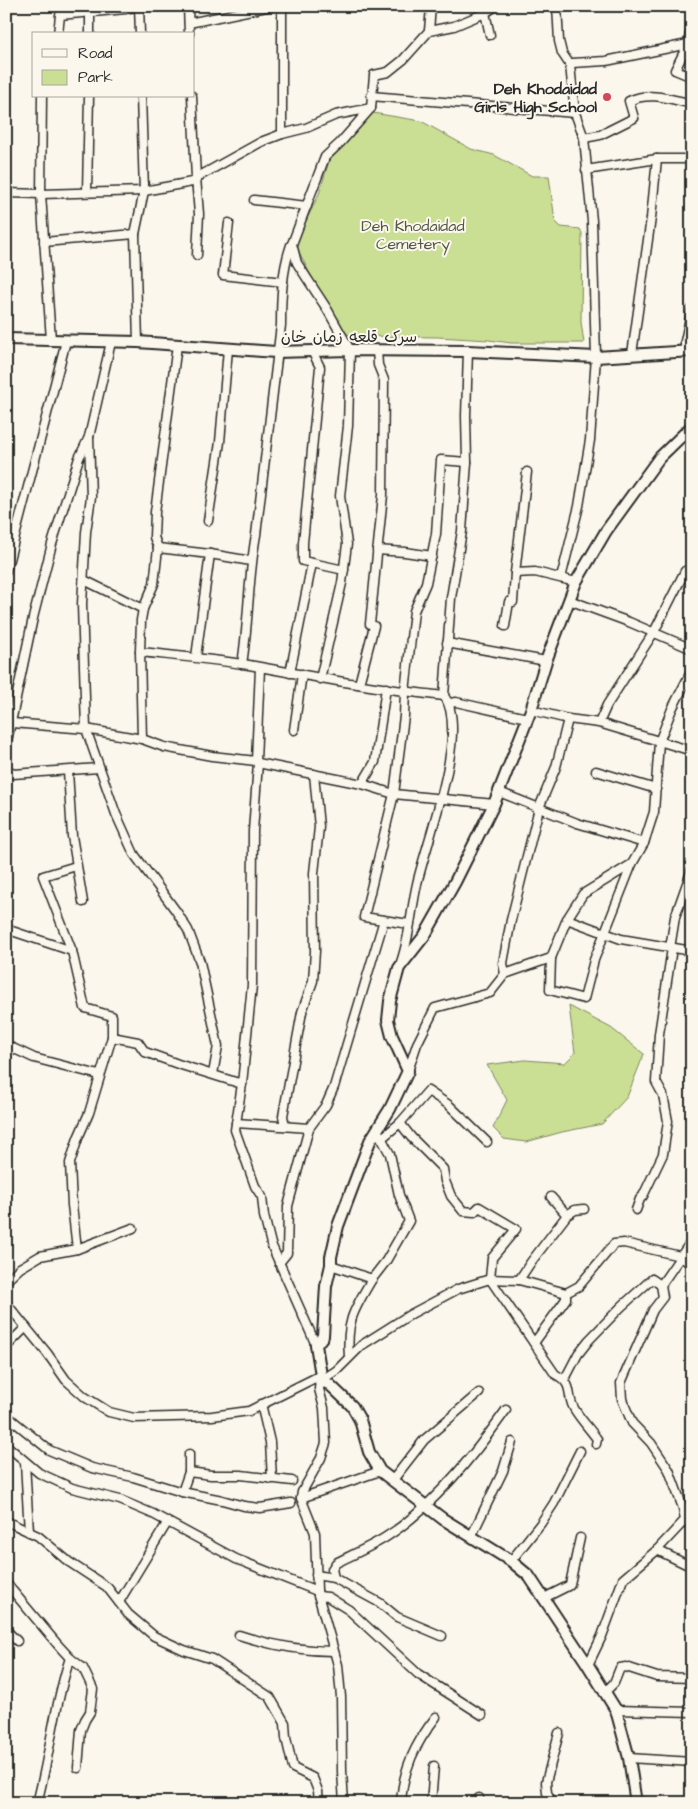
<svg xmlns="http://www.w3.org/2000/svg" width="698" height="1809" font-family="'Architects Daughter','Playpen Sans Arabic',sans-serif">
	<style>
		.green { fill: #cadf94; stroke: #7a8560 }
		.lines { fill: none; stroke-linecap: round; stroke-linejoin: round }
		.minor-casing { stroke: #2b2b2b; stroke-width: 11 }
		.tertiary-casing { stroke: #2b2b2b; stroke-width: 14 }
		.minor { stroke: #fbf7ec; stroke-width: 8 }
		.tertiary { stroke: #fbf7ec; stroke-width: 10 }
		.poi-dot { fill: #d1495b; stroke: #fbf7ec; stroke-width: 2 }
		.labels { text-anchor: middle; stroke-width: 4; stroke-linejoin: round; paint-order: stroke }
		.poi-label { font-size: 16px; font-weight: bold; fill: #2b2b2b; stroke: #fbf7ec; text-anchor: end }
		.park-label { font-size: 16px; fill: #535845; stroke: #fbf7ec }
		.street-label { font-size: 16px; fill: #2b2b2b; stroke: #fbf7ec }
	</style>
	<rect width="100%" height="100%" fill="#fbf7ec"/>
	<filter id="ink" filterUnits="userSpaceOnUse"><feTurbulence type="fractalNoise" baseFrequency=".02" numOctaves="2"/><feDisplacementMap in="SourceGraphic" scale="10" xChannelSelector="R" yChannelSelector="G"/><feConvolveMatrix kernelMatrix="1 2 1 2 8 2 1 2 1" color-interpolation-filters="sRGB"/></filter>
	<g filter="url(#ink)">
		<g class="green">
			<path d="M 373,113 L 421,121 L 471,149 L 494,155 L 532,176 L 549,176 L 555,221 L 561,227 L 580,229 L 582,233 L 581,322 L 584,343 L 511,343 L 489,340 L 438,337 L 351,336 L 345,332 L 316,286 L 295,244 L 319,194 L 329,161 L 345,145 L 369,115 Z"/>
			<path d="M 569,1006 L 611,1028 L 644,1054 L 627,1097 L 602,1124 L 562,1132 L 526,1142 L 504,1139 L 493,1128 L 507,1100 L 487,1065 L 525,1060 L 565,1063 L 575,1053 Z"/>
		</g>
		<g class="lines">
			<g class="minor-casing">
				<g id="minor">
					<path d="M 139,6 L 140,34"/>
					<path d="M 188,6 L 189,34"/>
					<path d="M 557,6 L 559,41 L 562,53 L 570,65 L 575,113 L 584,138 L 592,221 L 596,357 L 590,440 L 579,506 L 561,578"/>
					<path d="M 485,13 L 490,35"/>
					<path d="M 189,23 L 271,6"/>
					<path d="M 692,24 L 688,44 L 675,70 L 692,77"/>
					<path d="M 429,31 L 431,6"/>
					<path d="M 58,34 L 60,15 L 126,9 L 138,6"/>
					<path d="M 90,34 L 90,13"/>
					<path d="M 570,65 L 572,63 L 606,61 L 688,44"/>
					<path d="M 42,96 L 41,194 L 51,340"/>
					<path d="M 192,96 L 196,178 L 199,214 L 197,255"/>
					<path d="M 371,96 L 575,113"/>
					<path d="M 282,134 L 282,6"/>
					<path d="M 584,138 L 600,135 L 634,118 L 629,101 C 650,91 670,99 692,104"/>
					<path d="M 586,170 L 657,159 L 692,159"/>
					<path d="M 87,192 L 89,96"/>
					<path d="M 6,193 L 41,194 L 144,191 L 192,182 L 196,178 L 261,142 L 282,134 L 306,128 L 336,115 L 371,108"/>
					<path d="M 254,200 L 307,206"/>
					<path d="M 229,223 L 223,275 L 283,282"/>
					<path d="M 44,242 L 135,234"/>
					<path d="M 138,342 L 135,234 L 144,191 L 141,96"/>
					<path d="M 312,351 L 320,367 L 303,543 L 303,561 L 344,570"/>
					<path d="M 685,352 L 685,341 L 692,309"/>
					<path d="M 632,354 L 651,218 L 657,159"/>
					<path d="M 89,437 L 91,497 L 86,532 L 82,604 L 86,729 L 116,814 L 134,854 L 176,911 L 188,930 L 200,962 L 218,1046 L 213,1074"/>
					<path d="M 208,521 L 220,442 L 228,349"/>
					<path d="M 158,548 L 210,554 L 251,561"/>
					<path d="M 377,550 L 405,552 L 432,556"/>
					<path d="M 6,571 L 66,341"/>
					<path d="M 515,573 L 535,572 L 576,582"/>
					<path d="M 84,580 L 143,609"/>
					<path d="M 569,600 L 629,622 L 692,649"/>
					<path d="M 505,626 L 509,602 L 513,602 L 515,573 L 527,472"/>
					<path d="M 447,643 L 546,661"/>
					<path d="M 140,652 C 177,656 213,659 249,665 C 314,677 379,689 444,696"/>
					<path d="M 196,657 L 210,554"/>
					<path d="M 242,664 C 249,621 248,578 256,535 L 281,325 C 281,298 282,271 291,245"/>
					<path d="M 290,673 L 312,563"/>
					<path d="M 320,679 L 342,583 L 347,544 L 340,496 L 348,426 L 350,350 L 327,309 L 297,263 L 292,244 L 325,157 L 340,143 L 371,108 L 374,75 L 388,72 L 403,60 L 429,31 L 454,26 L 485,13 L 496,6"/>
					<path d="M 359,684 L 374,626 L 370,624 L 383,495 L 384,380 L 378,365 L 377,350"/>
					<path d="M 450,703 L 456,702 L 527,718"/>
					<path d="M 531,710 L 568,719 L 599,723 L 692,751"/>
					<path d="M 6,720 L 12,723 L 86,729 L 142,739 L 164,747 L 212,756 L 256,761 L 258,763 L 362,784 L 394,794 L 494,804"/>
					<path d="M 599,723 L 607,705 L 654,632 L 685,571 L 692,568"/>
					<path d="M 294,730 L 302,674"/>
					<path d="M 142,739 L 140,652 L 141,620 L 143,609 L 154,584 L 158,548 L 154,537 L 155,512 L 177,345"/>
					<path d="M 6,746 L 33,618 L 52,544 L 79,458 L 89,437 L 111,342"/>
					<path d="M 256,761 L 260,668"/>
					<path d="M 258,763 L 253,831 L 252,985 L 242,1084 L 235,1130 L 255,1186 L 262,1197 L 264,1216 L 271,1244 L 316,1345"/>
					<path d="M 6,768 L 13,774 L 99,768"/>
					<path d="M 68,771 L 72,836 L 83,902"/>
					<path d="M 596,771 L 656,789"/>
					<path d="M 362,784 L 375,762 L 386,688"/>
					<path d="M 499,792 L 577,823 L 644,843"/>
					<path d="M 76,866 L 43,876 L 72,951 L 85,1008 L 112,1016 L 112,1037 L 89,1113 L 78,1138 L 70,1163 L 72,1205 L 77,1249"/>
					<path d="M 567,919 L 621,939 L 692,951"/>
					<path d="M 409,924 L 364,917 L 394,794 L 404,716 L 405,692 L 414,611 L 426,583 L 436,534 L 441,460 L 467,462"/>
					<path d="M 6,929 L 72,951"/>
					<path d="M 670,948 L 675,917 L 692,869"/>
					<path d="M 551,958 L 550,990 L 584,999 L 594,960 L 632,864"/>
					<path d="M 401,962 C 410,937 411,910 417,884 C 426,843 470,730 444,696 L 451,598 L 462,531 L 467,462 L 466,416 L 468,351"/>
					<path d="M 505,974 L 503,963 L 511,920 L 539,808 L 556,767 L 568,719"/>
					<path d="M 112,1037 L 138,1042 L 145,1052 L 178,1064 L 242,1084"/>
					<path d="M 6,1045 L 34,1058 L 99,1075"/>
					<path d="M 408,1071 L 417,1044 L 435,1008 L 490,993 L 505,974 L 551,958 L 567,919 L 583,894 L 632,864 L 644,843 L 654,812 L 659,742 L 672,709 L 692,670"/>
					<path d="M 236,1123 L 309,1128"/>
					<path d="M 400,1123 L 411,1137 L 443,1169 L 445,1181 L 451,1196 L 463,1211 L 474,1212 L 479,1207 L 516,1229 L 492,1258 L 490,1279 L 555,1374 C 576,1385 565,1395 575,1410 C 581,1420 590,1429 597,1439 L 596,1444"/>
					<path d="M 285,1126 L 283,1116 L 302,1012 L 313,981 L 315,951 L 314,873 L 319,827 L 314,774"/>
					<path d="M 382,1138 L 400,1123 L 428,1091 L 449,1105 L 487,1142"/>
					<path d="M 551,1197 L 567,1215"/>
					<path d="M 636,1210 L 640,1199 L 643,1196 L 663,1154 L 668,1121 L 663,1095 L 656,1082 L 659,1034 L 672,948"/>
					<path d="M 279,1263 L 287,1253 L 288,1206 L 309,1128 L 326,1105 L 334,1087 L 384,920"/>
					<path d="M 331,1265 L 372,1279 L 386,1261 L 409,1221 L 399,1195 L 390,1154 L 377,1130"/>
					<path d="M 519,1280 L 531,1262 L 567,1215 L 575,1210 L 584,1209"/>
					<path d="M 6,1281 L 20,1268 L 40,1256 L 77,1249 L 133,1228"/>
					<path d="M 6,1303 L 47,1353 L 66,1380 L 85,1397 L 109,1412 L 134,1418 L 212,1416 L 249,1411 L 321,1375"/>
					<path d="M 534,1343 L 566,1299 L 566,1293"/>
					<path d="M 6,1347 L 26,1327"/>
					<path d="M 349,1357 C 346,1320 354,1310 372,1279"/>
					<path d="M 564,1379 L 566,1377 L 578,1354 L 589,1340 L 621,1307 L 652,1279 L 661,1285"/>
					<path d="M 261,1404 L 270,1442 L 272,1479"/>
					<path d="M 6,1415 L 49,1450 L 92,1468 L 133,1477 L 182,1492 L 222,1500 L 244,1506 L 260,1508 L 291,1503"/>
					<path d="M 6,1445 L 39,1473 L 72,1488 L 120,1500 L 153,1514 L 236,1559 L 317,1591"/>
					<path d="M 25,1463 L 29,1532"/>
					<path d="M 189,1472 L 211,1475 L 241,1475 L 292,1481"/>
					<path d="M 392,1481 L 424,1440 L 479,1393"/>
					<path d="M 182,1492 L 189,1472 L 189,1454"/>
					<path d="M 301,1498 L 380,1471"/>
					<path d="M 6,1521 L 38,1536 L 69,1562 L 107,1587 L 128,1614 L 154,1636 L 184,1650 L 212,1659 L 270,1697 L 285,1723 L 286,1738 L 293,1768 L 313,1778 L 318,1791 L 319,1803"/>
					<path d="M 471,1537 L 503,1471 L 512,1442"/>
					<path d="M 657,1550 L 692,1567"/>
					<path d="M 511,1561 L 541,1523 L 554,1503 L 580,1451"/>
					<path d="M 316,1575 L 334,1578 L 380,1603 L 397,1617 L 442,1636"/>
					<path d="M 334,1578 L 332,1569 L 336,1563 C 352,1555 370,1547 386,1537 C 432,1508 475,1454 506,1410"/>
					<path d="M 6,1583 L 58,1645 L 70,1658 L 83,1668 L 93,1689 L 90,1712 L 85,1720 L 81,1730 L 78,1768"/>
					<path d="M 318,1596 L 328,1597 L 349,1610 L 418,1674 L 482,1715"/>
					<path d="M 544,1598 L 568,1586 L 570,1584 L 580,1538"/>
					<path d="M 119,1602 L 167,1523"/>
					<path d="M 6,1630 L 17,1641"/>
					<path d="M 239,1635 C 270,1645 300,1651 333,1651"/>
					<path d="M 588,1665 L 602,1636 L 623,1579 L 657,1550 L 685,1520 L 683,1508 L 669,1470 L 651,1443 L 632,1423 L 622,1399 L 621,1383 L 653,1310 L 663,1297 L 661,1285 L 692,1240"/>
					<path d="M 604,1693 L 614,1683 L 620,1668 L 626,1667 L 657,1677 L 692,1678"/>
					<path d="M 616,1710 L 692,1712"/>
					<path d="M 629,1758 L 692,1762"/>
					<path d="M 37,1803 C 50,1755 54,1705 70,1658"/>
					<path d="M 344,1803 L 342,1771 L 341,1697 L 338,1665 L 317,1591 L 315,1533 L 301,1498 L 302,1492 L 321,1458 L 326,1443 L 324,1408 L 319,1389 L 320,1381 L 337,1370 L 362,1345 L 411,1314 L 458,1289 L 490,1279 L 519,1280 L 566,1293 L 579,1286 L 614,1244 L 624,1243 L 680,1256 L 692,1265"/>
					<path d="M 401,1803 C 403,1769 415,1744 436,1717"/>
					<path d="M 431,1803 L 434,1766"/>
					<path d="M 479,1803 L 479,1798"/>
					<path d="M 553,1803 L 547,1793 L 546,1782 L 559,1733"/>
				</g>
			</g>
			<g class="tertiary-casing">
				<g id="tertiary">
					<path d="M 6,339 L 138,342 L 276,352 L 350,350 L 468,351 L 596,357 L 692,351"/>
					<path d="M 636,1803 L 629,1758 L 616,1710 L 588,1665 L 529,1576 L 511,1561 L 443,1519 L 380,1471 L 369,1452 L 360,1420 L 352,1406 L 329,1384 L 320,1381 L 321,1375 L 316,1345 L 323,1336 L 326,1286 L 331,1265 L 331,1257 L 338,1226 L 370,1141 L 390,1109 L 408,1071 L 392,1036 L 388,1020 L 390,1001 L 399,968 L 425,935 L 455,882 L 494,804 L 531,710 L 546,661 L 576,582 L 606,531 L 659,458 L 692,426"/>
				</g>
			</g>
			<use href="#minor" class="minor"/>
			<use href="#tertiary" class="tertiary"/>
		</g>
	</g>
	<circle class="poi-dot" cx="607" cy="97" r="5"/>
	<g class="labels">
		<g class="poi-label">
			<text x="597" y="94">Deh Khodaidad<tspan x="597" dy="18">Girls High School</tspan></text>
		</g>
		<g class="park-label">
			<text x="413" y="231">Deh Khodaidad<tspan x="413" dy="18">Cemetery</tspan></text>
		</g>
		<g class="street-label">
			<text x="349" y="342">سرک قلعه زمان خان</text>
		</g>
	</g>
	<rect width="698" height="1809" fill="none" stroke="#fbf7ec" stroke-width="25"/>
	<rect x="12" y="12" width="673" height="1784" fill="none" stroke="#2b2b2b" stroke-width="2" filter="url(#ink)"/>
	<rect x="32" y="32" width="162" height="65" fill="#fbf7ec" stroke="#a8a59f"/>
	<rect x="42" y="49" width="25" height="8" fill="#fbf7ec" stroke="#a8a59f"/>
	<text x="78" y="58" font-size="15" fill="#2b2b2b">Road</text>
	<rect x="42" y="70" width="25" height="15" fill="#cadf94" stroke="#a8a59f"/>
	<text x="78" y="82" font-size="15" fill="#2b2b2b">Park</text>
</svg>
